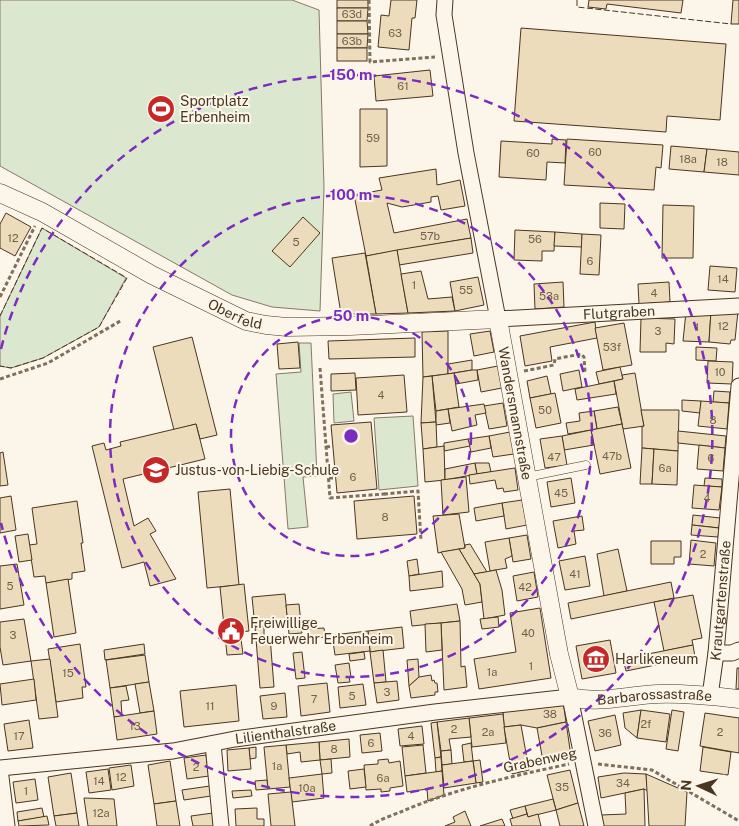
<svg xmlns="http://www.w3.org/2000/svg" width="739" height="826" font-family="'Public Sans',sans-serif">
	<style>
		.green { fill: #dce7d0; stroke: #887966 }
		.building { fill: #ecdcbc; stroke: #4a3520 }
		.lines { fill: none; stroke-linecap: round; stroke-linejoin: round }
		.service-casing { stroke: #4a3520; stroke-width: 9 }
		.minor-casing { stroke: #4a3520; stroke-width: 17 }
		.tertiary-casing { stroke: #4a3520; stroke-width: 19 }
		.path { stroke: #7f6f5c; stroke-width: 3; stroke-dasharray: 4 2.5; stroke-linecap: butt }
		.service { stroke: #fbf6e9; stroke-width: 8 }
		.minor { stroke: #fbf6e9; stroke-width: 15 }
		.tertiary { stroke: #fbf6e9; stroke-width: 18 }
		.fence { stroke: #4a3520; stroke-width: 1; stroke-dasharray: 6 2.5; stroke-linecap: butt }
		.ring { fill: none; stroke: #7b2cbf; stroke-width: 2.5; stroke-dasharray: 9 6 }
		.labels { text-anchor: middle; stroke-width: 4; stroke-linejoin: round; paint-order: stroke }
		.number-label { font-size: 11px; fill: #725f47 }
		.poi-label { font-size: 14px; fill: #4a3520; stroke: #fbf6e9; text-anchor: start }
		.street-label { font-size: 14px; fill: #4a3520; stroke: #fbf6e9 }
		.centre { fill: #7b2cbf; stroke: #fbf6e9; stroke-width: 2.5 }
		.ring-label { font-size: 15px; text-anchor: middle; font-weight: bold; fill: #7b2cbf; stroke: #fbf6e9; stroke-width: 4; stroke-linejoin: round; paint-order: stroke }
	</style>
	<rect width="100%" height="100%" fill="#fbf6e9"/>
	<g class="green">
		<path d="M 0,0 L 292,0 L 319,10 L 324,188 L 320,311 L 272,307 L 232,295 L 0,166 Z"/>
		<path d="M 42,228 L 126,278 L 99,327 L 43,358 L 11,368 L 0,366 L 0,316 Z"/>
		<path d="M 299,343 L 311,343 L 317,476 L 303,477 L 308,527 L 288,529 L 276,374 L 301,372 Z"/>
		<path d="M 351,392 L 354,421 L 334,423 L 333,394 Z"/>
		<path d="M 413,416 L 418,486 L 379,490 L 374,418 Z"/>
	</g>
	<g class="building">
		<rect x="337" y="0" width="31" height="8"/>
		<path d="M 391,0 L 417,0 L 415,18 L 412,18 L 409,50 L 378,47 L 381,15 L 389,16 Z"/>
		<path d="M 589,0 L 683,0 L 681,13 L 607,4 L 606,9 L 588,7 Z"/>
		<path d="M 733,0 L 739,0 L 739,24 L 731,24 Z"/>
		<path d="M 337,8 L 368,8 L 367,21 L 337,21 Z"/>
		<path d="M 337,21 L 367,21 L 368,34 L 337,34 Z"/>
		<path d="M 521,28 L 726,44 L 720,120 L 667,116 L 666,132 L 514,121 Z"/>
		<path d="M 337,34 L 368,34 L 367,48 L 337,48 Z"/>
		<rect x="337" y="48" width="30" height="13"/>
		<path d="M 430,70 L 433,96 L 376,101 L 374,76 Z"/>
		<path d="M 360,109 L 387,109 L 387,166 L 360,167 Z"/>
		<path d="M 552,139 L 566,140 L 565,163 L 547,162 L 546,180 L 499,177 L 501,141 L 552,144 Z"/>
		<path d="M 567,139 L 663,145 L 661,168 L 656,167 L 654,190 L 564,185 Z"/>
		<path d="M 671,146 L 707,149 L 704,172 L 669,169 Z"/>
		<path d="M 707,149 L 739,152 L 739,175 L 704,172 Z"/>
		<path d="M 436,169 L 437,185 L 460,180 L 465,206 L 441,210 L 438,196 L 431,197 L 431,202 L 402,207 L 387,203 L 394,233 L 467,219 L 471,238 L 366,256 L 354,195 L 382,190 L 379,178 Z"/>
		<path d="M 600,203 L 625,204 L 624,229 L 600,228 Z"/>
		<path d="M 663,205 L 694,206 L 693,258 L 662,258 Z"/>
		<path d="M 6,213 L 31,227 L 15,256 L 0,248 L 0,224 Z"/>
		<path d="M 303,217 L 320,233 L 290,267 L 272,251 Z"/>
		<path d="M 515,230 L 555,232 L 554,251 L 542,251 L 542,261 L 514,260 Z"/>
		<path d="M 555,232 L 582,234 L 582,247 L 554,246 Z"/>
		<path d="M 582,234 L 601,235 L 599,275 L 580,274 Z"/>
		<path d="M 471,238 L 473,253 L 399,265 L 397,250 Z"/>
		<path d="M 397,250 L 408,313 L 376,314 L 366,256 Z"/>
		<path d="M 365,253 L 376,314 L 341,314 L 332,258 Z"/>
		<path d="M 710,266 L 737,268 L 735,292 L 708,290 Z"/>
		<path d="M 421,271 L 428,299 L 452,297 L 455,311 L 408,313 L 401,274 Z"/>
		<path d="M 478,277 L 484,305 L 455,311 L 450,282 Z"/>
		<path d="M 563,282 L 564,307 L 535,309 L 534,284 Z"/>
		<path d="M 669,282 L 670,302 L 639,304 L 638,284 Z"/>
		<path d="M 711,311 L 709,342 L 683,341 L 686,312 Z"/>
		<path d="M 711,311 L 738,311 L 735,340 L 731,340 L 730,344 L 709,342 Z"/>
		<path d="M 641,318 L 675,319 L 674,344 L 666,343 L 666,352 L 640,352 Z"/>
		<path d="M 595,322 L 597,338 L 550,347 L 552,361 L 525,366 L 520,336 Z"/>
		<path d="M 624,323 L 632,365 L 603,370 L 595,328 Z"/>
		<path d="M 448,331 L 448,374 L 423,377 L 422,332 Z"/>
		<path d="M 490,331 L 494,352 L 474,356 L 470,334 Z"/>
		<path d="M 192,337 L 217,435 L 200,439 L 196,424 L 174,430 L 153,347 Z"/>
		<path d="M 415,338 L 415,357 L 329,359 L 328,341 Z"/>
		<path d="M 298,342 L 300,368 L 279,369 L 277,344 Z"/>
		<path d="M 696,347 L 717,348 L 716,361 L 696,360 Z"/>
		<path d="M 472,360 L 472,370 L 448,374 L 448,364 Z"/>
		<path d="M 708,361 L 733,362 L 732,384 L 707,383 Z"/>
		<path d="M 498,366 L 502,388 L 481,392 L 477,370 Z"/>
		<path d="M 620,367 L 623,379 L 599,384 L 596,372 Z"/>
		<path d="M 472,370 L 477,370 L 478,380 L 456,384 L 454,373 Z"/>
		<path d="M 579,370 L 582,387 L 563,391 L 560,374 Z"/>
		<path d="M 355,373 L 356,390 L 331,391 L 331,374 Z"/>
		<path d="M 454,373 L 459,407 L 436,411 L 432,376 Z"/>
		<path d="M 635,373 L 644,426 L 623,429 L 614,381 L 623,379 L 622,375 Z"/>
		<path d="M 404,375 L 407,412 L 358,415 L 356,378 Z"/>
		<path d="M 432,376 L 436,422 L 421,423 L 423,377 Z"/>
		<path d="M 547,376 L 551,394 L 530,398 L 527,381 Z"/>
		<path d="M 614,381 L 616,394 L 577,400 L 575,389 Z"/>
		<path d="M 714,391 L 730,392 L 729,403 L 713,402 Z"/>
		<path d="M 555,393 L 561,423 L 536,428 L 530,398 Z"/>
		<path d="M 682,400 L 701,401 L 700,413 L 682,411 Z"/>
		<path d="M 701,401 L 729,403 L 727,429 L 698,426 Z"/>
		<path d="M 503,403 L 507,426 L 489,429 L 484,406 Z"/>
		<path d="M 484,404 L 486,413 L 475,415 L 477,425 L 452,431 L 448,409 Z"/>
		<path d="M 618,407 L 622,424 L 597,429 L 594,411 Z"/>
		<path d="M 448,409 L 450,423 L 436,425 L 436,411 Z"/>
		<path d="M 641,410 L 679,410 L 678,451 L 642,448 L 642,427 L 644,426 Z"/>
		<path d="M 594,411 L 597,429 L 568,434 L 566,423 L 580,421 L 579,413 Z"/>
		<path d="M 371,422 L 377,489 L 337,493 L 331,425 Z"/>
		<path d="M 436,422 L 437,447 L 423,449 L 421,423 Z"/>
		<path d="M 196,424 L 205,459 L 123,479 L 134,526 L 148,518 L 156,531 L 150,534 L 176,579 L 150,586 L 144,562 L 122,568 L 92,446 L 104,443 L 106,450 L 121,446 L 120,442 Z"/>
		<path d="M 622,424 L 631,468 L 600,474 L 591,430 Z"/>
		<path d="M 591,430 L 594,445 L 564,450 L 562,436 Z"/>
		<path d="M 678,431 L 726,436 L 725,448 L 678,443 Z"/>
		<path d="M 510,432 L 514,454 L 493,457 L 489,436 Z"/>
		<path d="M 489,436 L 491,448 L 471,452 L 468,439 Z"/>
		<path d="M 562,436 L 567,465 L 545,468 L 540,439 Z"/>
		<path d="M 468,439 L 470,446 L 444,451 L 444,443 Z"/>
		<path d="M 699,445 L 725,448 L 723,471 L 697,469 Z"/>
		<path d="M 444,446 L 445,480 L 425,482 L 423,449 Z"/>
		<path d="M 642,448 L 654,449 L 652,484 L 640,484 Z"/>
		<path d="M 654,449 L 678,451 L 677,485 L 652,484 Z"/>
		<path d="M 3,452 L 8,485 L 0,486 L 0,453 Z"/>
		<path d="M 475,463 L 477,474 L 445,480 L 445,469 Z"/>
		<path d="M 475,463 L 489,463 L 491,472 L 477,474 Z"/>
		<path d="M 515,468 L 518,490 L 504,492 L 503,488 L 497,489 L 495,480 L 470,484 L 469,475 Z"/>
		<path d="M 466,477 L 469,512 L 443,515 L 441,480 Z"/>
		<path d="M 571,478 L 575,503 L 551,507 L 547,482 Z"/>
		<path d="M 705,478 L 722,479 L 722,487 L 704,486 Z"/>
		<path d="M 694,485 L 722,487 L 719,510 L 692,508 Z"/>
		<path d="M 230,489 L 239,585 L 207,588 L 198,492 Z"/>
		<path d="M 11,496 L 16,530 L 0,533 L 0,498 Z"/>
		<path d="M 414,496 L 417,534 L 357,539 L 354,501 Z"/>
		<path d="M 522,500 L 527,525 L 506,529 L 502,503 Z"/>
		<path d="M 77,501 L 83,543 L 81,543 L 85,571 L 72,573 L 72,579 L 46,583 L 45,576 L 34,577 L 29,545 L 37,544 L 32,508 Z"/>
		<path d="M 502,503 L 504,516 L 476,521 L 474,508 Z"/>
		<path d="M 459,514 L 465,548 L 438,553 L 433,516 Z"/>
		<path d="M 693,515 L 720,518 L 719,528 L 692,525 Z"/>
		<path d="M 582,516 L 584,530 L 574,531 L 576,544 L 558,548 L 553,521 Z"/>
		<path d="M 692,525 L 719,528 L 718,537 L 691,535 Z"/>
		<path d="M 28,534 L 32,560 L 19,562 L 15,536 Z"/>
		<path d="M 527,535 L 531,559 L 513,562 L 509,538 Z"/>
		<path d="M 509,538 L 512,556 L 505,559 L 507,568 L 490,571 L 485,542 Z"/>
		<path d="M 691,540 L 716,543 L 714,566 L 689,564 Z"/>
		<path d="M 651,541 L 681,541 L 681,557 L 674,557 L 674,564 L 651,564 Z"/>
		<path d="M 470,544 L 487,572 L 474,574 L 459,549 L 465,548 L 465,545 Z"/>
		<path d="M 459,549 L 480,584 L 482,602 L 465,605 L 462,589 L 441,552 Z"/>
		<path d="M 618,549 L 627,591 L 604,596 L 597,554 Z"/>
		<path d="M 585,556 L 590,586 L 565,590 L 559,561 Z"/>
		<path d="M 417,559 L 419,574 L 409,576 L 407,561 Z"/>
		<path d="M 17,564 L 24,605 L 0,609 L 0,566 Z"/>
		<path d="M 496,570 L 502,590 L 505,615 L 484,619 L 480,584 L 474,574 Z"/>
		<path d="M 442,571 L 443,587 L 410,591 L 409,576 Z"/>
		<path d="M 534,572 L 538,597 L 517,601 L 513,576 Z"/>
		<path d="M 68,579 L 76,633 L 54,637 L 46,583 Z"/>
		<path d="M 671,582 L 674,598 L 571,619 L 568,603 Z"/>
		<path d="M 244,584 L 249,631 L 240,632 L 243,654 L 227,655 L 220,587 Z"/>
		<path d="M 285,594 L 288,624 L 255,627 L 252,597 Z"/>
		<path d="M 693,595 L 702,638 L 692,640 L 693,645 L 664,651 L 654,602 Z"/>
		<path d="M 299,604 L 302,633 L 289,634 L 286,605 Z"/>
		<path d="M 457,604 L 460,621 L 412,626 L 410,611 Z"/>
		<path d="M 540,608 L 551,678 L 479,689 L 474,659 L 516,652 L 510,613 Z"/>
		<path d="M 498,617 L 499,627 L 482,629 L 480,619 Z"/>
		<path d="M 24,619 L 31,661 L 3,665 L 0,647 L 0,622 Z"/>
		<path d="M 460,621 L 461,667 L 465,666 L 467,687 L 444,690 L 441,623 Z"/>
		<path d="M 441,623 L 442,650 L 426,652 L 425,624 Z"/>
		<path d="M 264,626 L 264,637 L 270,637 L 274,687 L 260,688 L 255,627 Z"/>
		<path d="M 402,627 L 404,648 L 370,652 L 368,631 Z"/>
		<path d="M 324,628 L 325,637 L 309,639 L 308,629 Z"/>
		<path d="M 368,631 L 370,651 L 335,655 L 332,635 Z"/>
		<path d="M 610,640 L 616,673 L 582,679 L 576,646 Z"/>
		<path d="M 80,644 L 86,687 L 82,687 L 83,698 L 56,702 L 48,649 Z"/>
		<path d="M 144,644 L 145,654 L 105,660 L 104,650 Z"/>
		<path d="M 693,645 L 695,657 L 626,671 L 623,659 Z"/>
		<path d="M 383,650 L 386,682 L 374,683 L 370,652 Z"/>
		<path d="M 302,652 L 305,678 L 296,679 L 293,653 Z"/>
		<path d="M 364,652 L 365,659 L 350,661 L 349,654 Z"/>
		<path d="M 145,655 L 149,682 L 110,688 L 106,660 Z"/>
		<path d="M 50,659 L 58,717 L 39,719 L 31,661 Z"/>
		<path d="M 418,659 L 419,677 L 409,686 L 407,660 Z"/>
		<path d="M 349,663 L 351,677 L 349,677 L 350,682 L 338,683 L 335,665 Z"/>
		<path d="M 737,668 L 739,668 L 739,689 L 736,689 Z"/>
		<path d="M 431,675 L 432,681 L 434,680 L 435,683 L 437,683 L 438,692 L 435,692 L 435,695 L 411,698 L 409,686 L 419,677 Z"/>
		<path d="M 34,679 L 36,700 L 2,705 L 0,684 Z"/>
		<path d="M 397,681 L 399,700 L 377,703 L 374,683 Z"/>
		<path d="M 149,682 L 154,711 L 140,713 L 135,684 Z"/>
		<path d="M 327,683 L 330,712 L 301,716 L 298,686 Z"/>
		<path d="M 363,684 L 366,705 L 340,708 L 338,687 Z"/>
		<path d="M 236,685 L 239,721 L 184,727 L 180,691 Z"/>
		<path d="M 126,686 L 129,700 L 121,701 L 122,716 L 114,717 L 110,688 Z"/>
		<path d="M 285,693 L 287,717 L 263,719 L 260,696 Z"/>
		<path d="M 563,701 L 566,722 L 537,728 L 521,725 L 504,727 L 503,709 Z"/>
		<path d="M 641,710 L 637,738 L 625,728 L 623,713 Z"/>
		<path d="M 641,710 L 670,714 L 666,742 L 637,738 Z"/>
		<path d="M 672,710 L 684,712 L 678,751 L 666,749 Z"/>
		<path d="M 154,711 L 157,734 L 117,740 L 114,717 Z"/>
		<path d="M 705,713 L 739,718 L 739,753 L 700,746 Z"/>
		<path d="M 503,714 L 506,743 L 472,747 L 469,718 Z"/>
		<path d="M 615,715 L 621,745 L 595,751 L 588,721 Z"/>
		<path d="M 469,718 L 471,737 L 449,739 L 451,750 L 441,751 L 437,722 Z"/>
		<path d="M 29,720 L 33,748 L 8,751 L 4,724 Z"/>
		<path d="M 437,722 L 441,757 L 435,758 L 431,723 Z"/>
		<path d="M 566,722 L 571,756 L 543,761 L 537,728 Z"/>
		<path d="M 521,725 L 529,770 L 512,774 L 504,727 Z"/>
		<path d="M 422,726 L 424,744 L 400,746 L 398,729 Z"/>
		<path d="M 380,733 L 382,751 L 362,753 L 360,735 Z"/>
		<path d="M 349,739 L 350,757 L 320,760 L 319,742 Z"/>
		<path d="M 319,742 L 320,760 L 301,762 L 300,752 L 287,754 L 286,745 Z"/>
		<path d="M 471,743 L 473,761 L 464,762 L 462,745 Z"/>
		<path d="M 286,745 L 290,787 L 268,789 L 264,747 Z"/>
		<path d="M 423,745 L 426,773 L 405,776 L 402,747 Z"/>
		<path d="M 256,747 L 256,758 L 250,759 L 249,748 Z"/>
		<path d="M 703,747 L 731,752 L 728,775 L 700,771 Z"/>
		<path d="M 249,748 L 251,769 L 228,771 L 227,750 Z"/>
		<path d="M 451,750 L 452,764 L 442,765 L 441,751 Z"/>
		<path d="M 206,755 L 209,776 L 187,779 L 184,758 Z"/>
		<path d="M 441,757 L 442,771 L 436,772 L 435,758 Z"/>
		<path d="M 331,759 L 332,773 L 322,774 L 320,760 Z"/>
		<path d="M 388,759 L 389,763 L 400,761 L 403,786 L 390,788 L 390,791 L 381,792 L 381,789 L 366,790 L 364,765 L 378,764 L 378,760 Z"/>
		<path d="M 480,760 L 483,782 L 476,783 L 473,761 Z"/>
		<path d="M 170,761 L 176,801 L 154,804 L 148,765 Z"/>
		<path d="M 473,761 L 476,783 L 444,788 L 442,765 Z"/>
		<path d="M 131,765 L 134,786 L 112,790 L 109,768 Z"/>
		<path d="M 108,769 L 111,790 L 89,793 L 86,772 Z"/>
		<path d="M 364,769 L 366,787 L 350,789 L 348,771 Z"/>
		<path d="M 570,770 L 578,803 L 556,810 L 547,775 Z"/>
		<path d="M 442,771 L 444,795 L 428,801 L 427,789 L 407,792 L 405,776 Z"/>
		<path d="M 71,773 L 77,813 L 54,816 L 48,777 Z"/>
		<path d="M 624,773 L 646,774 L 648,791 L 644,789 L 601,798 L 598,777 Z"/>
		<path d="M 322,774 L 324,798 L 292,802 L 289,778 Z"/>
		<path d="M 646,774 L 687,792 L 685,826 L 649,826 Z"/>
		<path d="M 35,779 L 38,800 L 16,803 L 13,782 Z"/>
		<path d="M 267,780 L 268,789 L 256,790 L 255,781 Z"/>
		<path d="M 210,786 L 211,796 L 184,800 L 182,790 Z"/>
		<path d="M 644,789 L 645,826 L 602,826 L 601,815 L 626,814 L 625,793 Z"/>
		<path d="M 251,790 L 252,796 L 233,798 L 232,791 Z"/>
		<path d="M 291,792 L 295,826 L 271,826 L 268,794 Z"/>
		<path d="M 84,798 L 114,799 L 117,826 L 88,826 Z"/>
		<path d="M 553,799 L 556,810 L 528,817 L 525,806 Z"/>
		<path d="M 176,801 L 180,826 L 157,826 L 154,804 Z"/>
		<path d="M 578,803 L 584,826 L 560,826 L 556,810 Z"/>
		<path d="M 525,806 L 527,814 L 513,819 L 510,810 Z"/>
		<path d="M 42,808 L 44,817 L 18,821 L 17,812 Z"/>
		<path d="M 257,808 L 257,819 L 264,819 L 264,826 L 236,826 L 235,809 Z"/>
		<path d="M 465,811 L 471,826 L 445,826 L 455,822 L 453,817 Z"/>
		<path d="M 77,813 L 79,826 L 56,826 L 54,816 Z"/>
		<path d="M 213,813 L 215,826 L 193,826 L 191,816 Z"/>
		<path d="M 527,814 L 528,817 L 538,814 L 541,826 L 512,826 L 510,819 Z"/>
		<path d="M 47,816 L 49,825 L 19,826 L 18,821 Z"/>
		<path d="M 502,819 L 505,826 L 480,826 Z"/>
	</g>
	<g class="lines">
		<g class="service-casing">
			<path id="service" d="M 527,477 L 586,465"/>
		</g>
		<g class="minor-casing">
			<g id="minor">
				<path id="s1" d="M 445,0 L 444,15 L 466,153 L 498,319 L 739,306"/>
				<path d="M 716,653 L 732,653 L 739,650"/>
				<path id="s2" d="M 710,696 L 716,653 L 739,386"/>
				<path d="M 213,744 L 221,826"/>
				<path id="s3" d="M 0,768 L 173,751 L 235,739 L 435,712 L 570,697 L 596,826"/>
				<path d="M 0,769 L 7,826"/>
			</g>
		</g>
		<g class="tertiary-casing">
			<g id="tertiary">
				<path id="s4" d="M 0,193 L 42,212 L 152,275 L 246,321 L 266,325 L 287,327 L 350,326 L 498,319 L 559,654 L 570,697 C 600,704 628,695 658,694 C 685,693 712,696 739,699"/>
			</g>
		</g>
		<g class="path">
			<path d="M 369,0 L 370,62 L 435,57"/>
			<path d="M 0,297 L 35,226"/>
			<path d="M 320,368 L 330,498 L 384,494 L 384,498"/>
			<path d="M 524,371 L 554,365 L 555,359 L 581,354 L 584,357 L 585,372"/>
			<path d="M 0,379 L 48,363 L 122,320"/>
			<path d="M 326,447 L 333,446"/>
			<path d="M 329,478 L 336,478"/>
			<path d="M 384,494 L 418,491 L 421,541"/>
			<path d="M 598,764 L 652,770 L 739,821"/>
			<path d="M 370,826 C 380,819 394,815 405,810 C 458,788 513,776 569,764"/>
		</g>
		<use href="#service" class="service"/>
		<use href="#minor" class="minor"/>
		<use href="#tertiary" class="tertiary"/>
		<g class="fence">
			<path d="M 577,0 L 577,7 L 731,24"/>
			<path d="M 0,316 L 42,228 L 127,278 L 99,327 L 43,358 L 11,368 L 0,366"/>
		</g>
	</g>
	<g class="ring">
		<circle cx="351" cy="436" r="120"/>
		<circle cx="351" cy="436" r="241"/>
		<path d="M1 349A361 361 0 1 1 1 523"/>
	</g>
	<defs>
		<g id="stadium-disc" transform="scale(1.4375)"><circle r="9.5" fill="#c62828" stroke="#fbf6e9"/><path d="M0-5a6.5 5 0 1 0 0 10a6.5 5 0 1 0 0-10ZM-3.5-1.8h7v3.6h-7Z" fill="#fff"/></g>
		<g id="school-disc" transform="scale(1.4375)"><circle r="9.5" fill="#c62828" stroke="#fbf6e9"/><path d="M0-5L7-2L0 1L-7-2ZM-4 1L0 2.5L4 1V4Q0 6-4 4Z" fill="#fff"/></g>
		<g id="civic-disc" transform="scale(1.4375)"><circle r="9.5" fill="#c62828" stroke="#fbf6e9"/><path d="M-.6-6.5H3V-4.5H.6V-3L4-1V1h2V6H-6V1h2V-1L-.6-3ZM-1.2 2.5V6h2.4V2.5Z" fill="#fff"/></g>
		<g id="museum-disc" transform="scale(1.4375)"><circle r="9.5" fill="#c62828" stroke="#fbf6e9"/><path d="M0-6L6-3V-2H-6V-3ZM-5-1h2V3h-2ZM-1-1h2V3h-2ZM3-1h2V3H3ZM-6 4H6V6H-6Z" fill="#fff"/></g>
	</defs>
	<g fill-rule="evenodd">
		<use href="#stadium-disc" x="161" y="109"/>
		<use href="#school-disc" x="156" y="470"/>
		<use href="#civic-disc" x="231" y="631"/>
		<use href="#museum-disc" x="596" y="659"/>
	</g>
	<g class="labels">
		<g class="number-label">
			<text x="352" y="18">63d</text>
			<text x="395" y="37">63</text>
			<text x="352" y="45">63b</text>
			<text x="403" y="90">61</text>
			<text x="373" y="142">59</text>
			<text x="595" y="156">60</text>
			<text x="533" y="157">60</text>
			<text x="688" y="163">18a</text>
			<text x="722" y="166">18</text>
			<text x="430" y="240">57b</text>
			<text x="13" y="242">12</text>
			<text x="535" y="243">56</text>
			<text x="296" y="246">5</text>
			<text x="590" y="265">6</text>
			<text x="723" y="283">14</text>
			<text x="414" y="289">1</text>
			<text x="466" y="294">55</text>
			<text x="654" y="297">4</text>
			<text x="549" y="300">53a</text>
			<text x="723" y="330">12</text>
			<text x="697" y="331">1</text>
			<text x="658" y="335">3</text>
			<text x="612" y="351">53f</text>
			<text x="720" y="376">10</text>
			<text x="381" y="399">4</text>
			<text x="545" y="414">50</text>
			<text x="713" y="424">8</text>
			<text x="612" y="460">47b</text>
			<text x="554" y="461">47</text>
			<text x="711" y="462">6</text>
			<text x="665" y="472">6a</text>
			<text x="353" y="481">6</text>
			<text x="561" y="497">45</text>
			<text x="707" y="502">4</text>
			<text x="385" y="521">8</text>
			<text x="703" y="558">2</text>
			<text x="575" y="578">41</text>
			<text x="10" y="590">5</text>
			<text x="525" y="591">42</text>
			<text x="528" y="637">40</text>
			<text x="13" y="639">3</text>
			<text x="531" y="670">1</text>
			<text x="492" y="676">1a</text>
			<text x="68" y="677">15</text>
			<text x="387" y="696">3</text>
			<text x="352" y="700">5</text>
			<text x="314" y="703">7</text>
			<text x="210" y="710">11</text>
			<text x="274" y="710">9</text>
			<text x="550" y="718">38</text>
			<text x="646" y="728">2f</text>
			<text x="135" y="730">13</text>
			<text x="454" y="733">2</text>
			<text x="488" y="736">2a</text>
			<text x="720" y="736">2</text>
			<text x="605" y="737">36</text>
			<text x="19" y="740">17</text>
			<text x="411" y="740">4</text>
			<text x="371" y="747">6</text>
			<text x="334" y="753">8</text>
			<text x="277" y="770">1a</text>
			<text x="196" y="771">2</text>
			<text x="121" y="781">12</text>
			<text x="383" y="782">6a</text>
			<text x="99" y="785">14</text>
			<text x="623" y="787">34</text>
			<text x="562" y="791">35</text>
			<text x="307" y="792">10a</text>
			<text x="26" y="795">1</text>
			<text x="101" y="817">12a</text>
		</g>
		<g class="poi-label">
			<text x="180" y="106">Sportplatz<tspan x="180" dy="16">Erbenheim</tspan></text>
			<text x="175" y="475">Justus-von-Liebig-Schule</text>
			<text x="250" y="628">Freiwillige<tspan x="250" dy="16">Feuerwehr Erbenheim</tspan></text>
			<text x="615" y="664">Harlikeneum</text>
		</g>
		<g class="street-label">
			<text dy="5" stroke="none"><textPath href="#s1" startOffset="445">Flutgraben</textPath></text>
			<text dy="5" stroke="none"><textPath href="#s4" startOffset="265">Oberfeld</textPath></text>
			<text dy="5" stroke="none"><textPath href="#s4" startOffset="626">Wandersmannstraße</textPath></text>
			<text dy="5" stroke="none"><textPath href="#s2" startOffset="96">Krautgartenstraße</textPath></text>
			<text dy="5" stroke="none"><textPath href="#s4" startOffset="1000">Barbarossastraße</textPath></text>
			<text dy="5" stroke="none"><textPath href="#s3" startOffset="288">Lilienthalstraße</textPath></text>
			<text transform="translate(540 760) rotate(-12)" y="5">Grabenweg</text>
		</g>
	</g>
	<circle cx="351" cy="436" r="8" class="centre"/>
	<g class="ring-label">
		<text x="351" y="80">150 m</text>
		<text x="351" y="200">100 m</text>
		<text x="351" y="321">50 m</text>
	</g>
	<g transform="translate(699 786) rotate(274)" stroke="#fbf6e9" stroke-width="4" paint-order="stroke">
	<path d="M0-4L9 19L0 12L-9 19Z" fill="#4a3520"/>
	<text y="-8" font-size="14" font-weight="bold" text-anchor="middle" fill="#4a3520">N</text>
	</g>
</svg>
